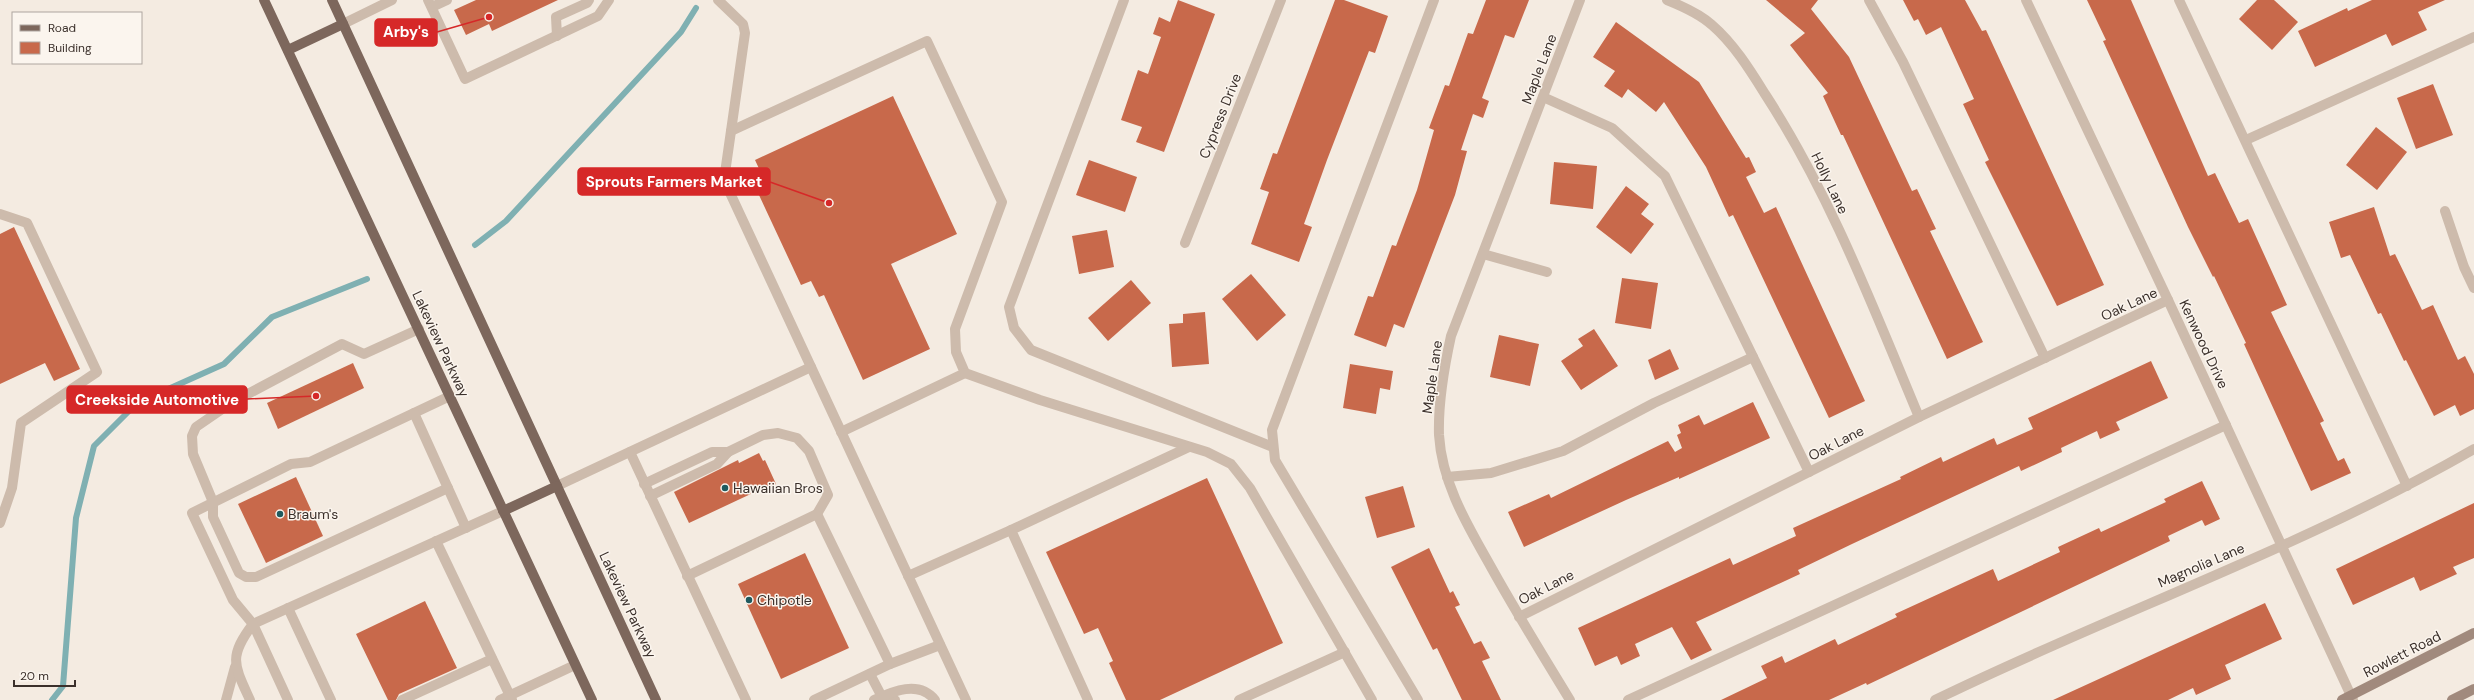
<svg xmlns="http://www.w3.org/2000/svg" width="2474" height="700" font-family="'DM Sans',sans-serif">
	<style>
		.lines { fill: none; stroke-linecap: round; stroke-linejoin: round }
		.stream { stroke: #7fb0b2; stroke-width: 6 }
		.building { fill: #c8694b }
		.service { stroke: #cdbbac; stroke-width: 10 }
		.minor { stroke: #cdbbac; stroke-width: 10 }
		.tertiary { stroke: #cdbbac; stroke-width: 10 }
		.secondary { stroke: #a18a7d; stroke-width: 10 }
		.primary { stroke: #7d675c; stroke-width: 10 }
		.poi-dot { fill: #1f5a5e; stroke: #fbf5ee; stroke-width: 1.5 }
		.labels { text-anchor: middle; stroke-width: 3; stroke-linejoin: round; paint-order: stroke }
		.street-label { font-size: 14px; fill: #3b302b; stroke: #fbf5ee }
		.poi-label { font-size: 14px; fill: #3b302b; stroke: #fbf5ee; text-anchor: start }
		.leader { fill: none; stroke: #d62828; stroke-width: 1.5 }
		.callout-dot { fill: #d62828; stroke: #fbf5ee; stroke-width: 1.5 }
		.callout { fill: #d62828; stroke: #d62828; stroke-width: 1.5 }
		.callout-label { font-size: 15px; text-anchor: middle; font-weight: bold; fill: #fff }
	</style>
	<rect width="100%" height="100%" fill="#f4ebe1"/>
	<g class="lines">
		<g class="stream">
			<path d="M 475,245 L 506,221 L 681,32 L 696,8"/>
			<path d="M 52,700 L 63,686 L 76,518 L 94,446 L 137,403 L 224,364 L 272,317 L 367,279"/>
		</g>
	</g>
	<g class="building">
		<path d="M 476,0 L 558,0 L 492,31 L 489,24 L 466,35 L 454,10 Z"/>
		<path d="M 1178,0 L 1215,14 L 1164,152 L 1136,142 L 1142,127 L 1121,120 L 1138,70 L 1148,74 L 1161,37 L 1153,34 L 1159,17 L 1170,22 Z"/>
		<path d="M 1335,0 L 1344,0 L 1388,16 L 1375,53 L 1369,51 L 1327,160 L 1304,224 L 1312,227 L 1299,262 L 1251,244 L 1269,192 L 1260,189 L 1273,153 L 1277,154 Z"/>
		<path d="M 1486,0 L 1529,0 L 1514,38 L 1505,35 L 1482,98 L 1489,101 L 1483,118 L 1473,114 L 1461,150 L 1467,151 L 1455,195 L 1404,328 L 1394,324 L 1386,347 L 1354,335 L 1368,296 L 1373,297 L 1392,245 L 1396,246 L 1417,190 L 1434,130 L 1429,128 L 1445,85 L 1449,86 L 1468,33 L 1473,34 Z"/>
		<path d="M 1766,0 L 1818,0 L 1811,9 L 1849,57 L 1912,191 L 1917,189 L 1936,229 L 1930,231 L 1983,342 L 1947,359 L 1843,135 L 1841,135 L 1823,96 L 1828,93 L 1790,45 L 1805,33 Z"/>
		<path d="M 1903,0 L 1965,0 L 1982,31 L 1986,30 L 2104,285 L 2057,306 L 1985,162 L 1989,160 L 1963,104 L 1974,99 L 1941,27 L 1926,35 L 1918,19 L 1914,21 Z"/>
		<path d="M 2087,0 L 2131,0 L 2208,176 L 2215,173 L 2239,223 L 2248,219 L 2287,305 L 2271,312 L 2324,421 L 2320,423 L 2338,461 L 2344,458 L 2351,473 L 2311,491 L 2244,344 L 2246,343 L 2214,276 L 2213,277 L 2188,227 L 2103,41 L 2106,40 Z"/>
		<path d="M 2257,0 L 2274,0 L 2298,22 L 2272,50 L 2239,19 Z"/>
		<path d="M 2372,0 L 2445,0 L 2418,12 L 2427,30 L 2392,46 L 2386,34 L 2315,67 L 2298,31 L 2347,8 L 2348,11 Z"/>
		<path d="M 1616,22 L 1699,82 L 1746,158 L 1749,157 L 1756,172 L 1746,177 L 1764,213 L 1776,207 L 1865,401 L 1829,418 L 1733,215 L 1729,217 L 1706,167 L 1664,102 L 1656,112 L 1628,89 L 1622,98 L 1604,86 L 1615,71 L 1593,57 Z"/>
		<path d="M 2433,84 L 2453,135 L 2416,149 L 2397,98 Z"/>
		<path d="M 893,96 L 957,234 L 891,264 L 930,349 L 863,380 L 824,295 L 819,297 L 811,281 L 801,285 L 752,180 L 762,175 L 755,160 Z"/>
		<path d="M 2376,127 L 2407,152 L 2377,190 L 2346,165 Z"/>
		<path d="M 1089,160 L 1137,177 L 1125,212 L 1076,195 Z"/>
		<path d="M 1554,162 L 1597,166 L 1593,209 L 1550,204 Z"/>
		<path d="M 1626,186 L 1649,204 L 1641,214 L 1654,224 L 1631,254 L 1596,227 Z"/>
		<path d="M 2374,207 L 2390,256 L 2395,254 L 2422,310 L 2433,305 L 2458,360 L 2465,356 L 2474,374 L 2474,409 L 2460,416 L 2455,405 L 2434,416 L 2406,360 L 2404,361 L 2381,313 L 2378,314 L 2350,255 L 2341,258 L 2329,222 Z"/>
		<path d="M 14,227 L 80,369 L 54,381 L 45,363 L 0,384 L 0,234 Z"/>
		<path d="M 1107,230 L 1114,267 L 1079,274 L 1072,236 Z"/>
		<path d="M 1251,274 L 1286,315 L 1257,341 L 1222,299 Z"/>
		<path d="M 1622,278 L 1658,283 L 1651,329 L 1615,323 Z"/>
		<path d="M 1131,280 L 1151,303 L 1108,341 L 1088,318 Z"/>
		<path d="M 1205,312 L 1209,364 L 1172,367 L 1169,324 L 1183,323 L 1183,314 Z"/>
		<path d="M 1594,329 L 1618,366 L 1581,390 L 1561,361 L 1583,346 L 1578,339 Z"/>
		<path d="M 1499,335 L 1539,344 L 1530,386 L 1490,377 Z"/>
		<path d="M 1670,349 L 1679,369 L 1655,380 L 1648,360 Z"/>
		<path d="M 2151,361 L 2168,398 L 2116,422 L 2120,430 L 2100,439 L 2097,431 L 2061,448 L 2062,452 L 2021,471 L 2019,466 L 1852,544 L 1798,570 L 1800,574 L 1696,622 L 1712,650 L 1691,660 L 1672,627 L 1635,644 L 1640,656 L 1621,665 L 1617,656 L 1595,666 L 1578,628 L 1730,558 L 1733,565 L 1796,536 L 1793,528 L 1901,479 L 1900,477 L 1941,457 L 1943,462 L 1994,438 L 1997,445 L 2033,429 L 2028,418 Z"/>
		<path d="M 353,363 L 364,388 L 278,429 L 267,403 Z"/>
		<path d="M 1350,364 L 1393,371 L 1390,390 L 1380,388 L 1376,414 L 1343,408 Z"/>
		<path d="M 1753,402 L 1770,438 L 1679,479 L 1679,477 L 1626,500 L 1524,547 L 1508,512 L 1549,494 L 1551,498 L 1668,441 L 1675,452 L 1682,448 L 1677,435 L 1681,433 L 1678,425 L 1699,415 L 1704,425 Z"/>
		<path d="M 759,453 L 763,461 L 765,460 L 776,484 L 756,494 L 755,492 L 689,523 L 674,492 L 738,460 L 739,463 Z"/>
		<path d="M 296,477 L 323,536 L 266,563 L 238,504 Z"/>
		<path d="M 1207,478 L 1283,643 L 1160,700 L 1126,700 L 1109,663 L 1113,661 L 1098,628 L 1084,634 L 1046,552 Z"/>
		<path d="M 2202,481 L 2220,519 L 2205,526 L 2202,520 L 2168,536 L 2170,541 L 1867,685 L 1866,683 L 1829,700 L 1721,700 L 1767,678 L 1761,666 L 1782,656 L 1785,663 L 1835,639 L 1838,645 L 1897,617 L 1895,614 L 1993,569 L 1998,581 L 2060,552 L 2058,547 L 2099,528 L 2101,532 L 2166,502 L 2164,499 Z"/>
		<path d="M 1403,486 L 1415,527 L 1377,538 L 1365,497 Z"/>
		<path d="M 2474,503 L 2474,558 L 2453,567 L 2457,574 L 2420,591 L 2414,577 L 2353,605 L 2336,569 Z"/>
		<path d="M 1429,548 L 1450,593 L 1453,591 L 1460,605 L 1455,607 L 1474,644 L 1481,641 L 1490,658 L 1482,661 L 1501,700 L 1462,700 L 1437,648 L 1433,650 L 1391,567 Z"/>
		<path d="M 805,553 L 849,648 L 781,679 L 738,584 Z"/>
		<path d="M 425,601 L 457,668 L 399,694 L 396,700 L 388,700 L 356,634 Z"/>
		<path d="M 2265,603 L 2282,639 L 2225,665 L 2231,679 L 2196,695 L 2193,688 L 2168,700 L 2053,700 Z"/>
	</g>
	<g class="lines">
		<g class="service">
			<path d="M 428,0 L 465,79 L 598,16 L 609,0"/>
			<path d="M 718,0 L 743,24 L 745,33 L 724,180 L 966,700"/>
			<path d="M 1124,0 L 1009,307 L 1014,328 L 1031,350 L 1273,447"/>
			<path d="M 1869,0 L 1903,62 L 2045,358"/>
			<path d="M 2179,0 L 2407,486"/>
			<path d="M 432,7 L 447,0"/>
			<path d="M 343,24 L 392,0"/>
			<path d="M 557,36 L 556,17 L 587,3 L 589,0"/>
			<path d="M 1543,97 L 1612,128 L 1665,176 L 1809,472"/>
			<path d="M 731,131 L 927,41 L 1002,202 L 955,329 L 956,352 L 965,373 L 841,432"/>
			<path d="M 2246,140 L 2474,37"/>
			<path d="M 0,214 L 27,223 L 97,372 L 21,423 L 12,488 L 0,523"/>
			<path d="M 419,329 L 364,354 L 342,344 L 231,403 L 196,427 L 192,436 L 193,454 L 213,502 L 213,517 L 239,573 L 246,577 L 256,577 L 448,488"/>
			<path d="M 965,373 L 1040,400 L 1207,452 L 1231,464 L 1250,488 L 1372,700"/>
			<path d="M 414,413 L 450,396"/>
			<path d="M 630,452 L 746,700"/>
			<path d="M 1447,477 L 1491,473 L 1563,451 L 1654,403 L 1753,357"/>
			<path d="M 644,484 L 712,452 L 728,452 L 763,435 L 778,433 L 797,438 L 809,451 L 828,495 L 817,514"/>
			<path d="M 557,486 L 811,367"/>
			<path d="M 650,496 L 717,464 L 728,452"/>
			<path d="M 436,541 L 512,700"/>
			<path d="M 687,576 L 817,514 L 890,664"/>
			<path d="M 908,576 L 1011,530"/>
			<path d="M 288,608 L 331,700"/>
			<path d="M 870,674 L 882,697 L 895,700"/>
			<path d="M 226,700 L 235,667"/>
			<path d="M 250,700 C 234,665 228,657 253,624 L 503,511"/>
			<path d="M 288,700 L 253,624 L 233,600 L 192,513 L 291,464 L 310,462 L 414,413 L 466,528"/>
			<path d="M 402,700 L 492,659"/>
			<path d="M 500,700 L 575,665"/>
			<path d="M 814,700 L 890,664 L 940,645"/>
			<path d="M 874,700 C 893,691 919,680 935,700"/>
			<path d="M 1088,700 L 1011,530 L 1189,447"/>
			<path d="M 1239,700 L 1345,652"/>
			<path d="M 1418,700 L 1275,460 L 1272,430 L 1434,0"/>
			<path d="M 1628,700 L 2226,425"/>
		</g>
		<g class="minor">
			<path d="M 1667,0 C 1682,6 1700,14 1712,25 C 1734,44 1750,70 1765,94 C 1830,194 1873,307 1919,417"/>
			<path d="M 2445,211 L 2464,267 L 2474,288"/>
			<path d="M 1185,243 L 1281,0"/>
			<path d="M 1483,254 L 1547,272"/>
			<path d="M 1519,617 L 1919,417 L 2168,300"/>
			<path d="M 1570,700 C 1543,656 1516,612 1491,567 C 1468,526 1442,484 1439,435 C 1438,403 1444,368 1451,336 L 1580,0"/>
			<path d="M 1935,700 C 2113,613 2302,548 2474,449"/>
		</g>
		<path class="tertiary" d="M 2026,0 L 2168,300 L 2353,700"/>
		<g class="secondary">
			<path d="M 2342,700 L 2474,633"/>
			<path d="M 2452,700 L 2474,689"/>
		</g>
		<g class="primary">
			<path d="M 264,0 L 592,700"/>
			<path d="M 332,0 L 656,700"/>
			<path d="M 288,50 L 343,24"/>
			<path d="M 503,511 L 557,486"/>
		</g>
	</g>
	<g class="poi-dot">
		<circle cx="725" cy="488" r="4"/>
		<circle cx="280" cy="514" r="4"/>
		<circle cx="749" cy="600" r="4"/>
	</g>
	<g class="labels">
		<g class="street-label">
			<text transform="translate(1539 69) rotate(-69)" y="5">Maple Lane</text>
			<text transform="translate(1220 116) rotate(-68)" y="5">Cypress Drive</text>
			<text transform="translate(1830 183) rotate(64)" y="5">Holly Lane</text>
			<text transform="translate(2129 304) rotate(-25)" y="5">Oak Lane</text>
			<text transform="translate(441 344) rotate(65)" y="5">Lakeview Parkway</text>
			<text transform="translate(2204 344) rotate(65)" y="5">Kenwood Drive</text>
			<text transform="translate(1432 377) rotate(-82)" y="5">Maple Lane</text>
			<text transform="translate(1836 443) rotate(-27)" y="5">Oak Lane</text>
			<text transform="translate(2201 565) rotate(-23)" y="5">Magnolia Lane</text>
			<text transform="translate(1546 587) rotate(-27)" y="5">Oak Lane</text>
			<text transform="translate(628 605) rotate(65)" y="5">Lakeview Parkway</text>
			<text transform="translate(2402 654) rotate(-27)" y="5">Rowlett Road</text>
		</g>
		<g class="poi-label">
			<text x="733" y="493">Hawaiian Bros</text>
			<text x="288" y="519">Braum's</text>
			<text x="757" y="605">Chipotle</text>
		</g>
	</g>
	<path class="leader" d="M489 17L437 32M829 203L770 182M316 396L247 399"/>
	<g class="callout-dot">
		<circle cx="489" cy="17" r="4"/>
		<circle cx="829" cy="203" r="4"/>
		<circle cx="316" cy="396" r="4"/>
	</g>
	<g class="callout">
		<rect x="375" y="19" width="62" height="27" rx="4"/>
		<rect x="578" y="168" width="192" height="27" rx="4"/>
		<rect x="67" y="386" width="180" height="27" rx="4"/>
	</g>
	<g class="callout-label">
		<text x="406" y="37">Arby's</text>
		<text x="674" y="187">Sprouts Farmers Market</text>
		<text x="157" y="405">Creekside Automotive</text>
	</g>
	<rect x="12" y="12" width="130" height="52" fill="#fbf5ee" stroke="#aea6a0"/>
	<rect x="20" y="25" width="20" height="6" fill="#7d675c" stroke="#aea6a0"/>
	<text x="48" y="32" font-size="12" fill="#3b302b">Road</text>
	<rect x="20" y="42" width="20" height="12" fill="#c8694b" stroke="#aea6a0"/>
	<text x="48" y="52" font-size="12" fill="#3b302b">Building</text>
	<path d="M14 680v6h61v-6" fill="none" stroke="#3b302b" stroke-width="2"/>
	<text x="20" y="680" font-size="12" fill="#3b302b" stroke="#fbf5ee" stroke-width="3" paint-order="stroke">20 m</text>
</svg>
